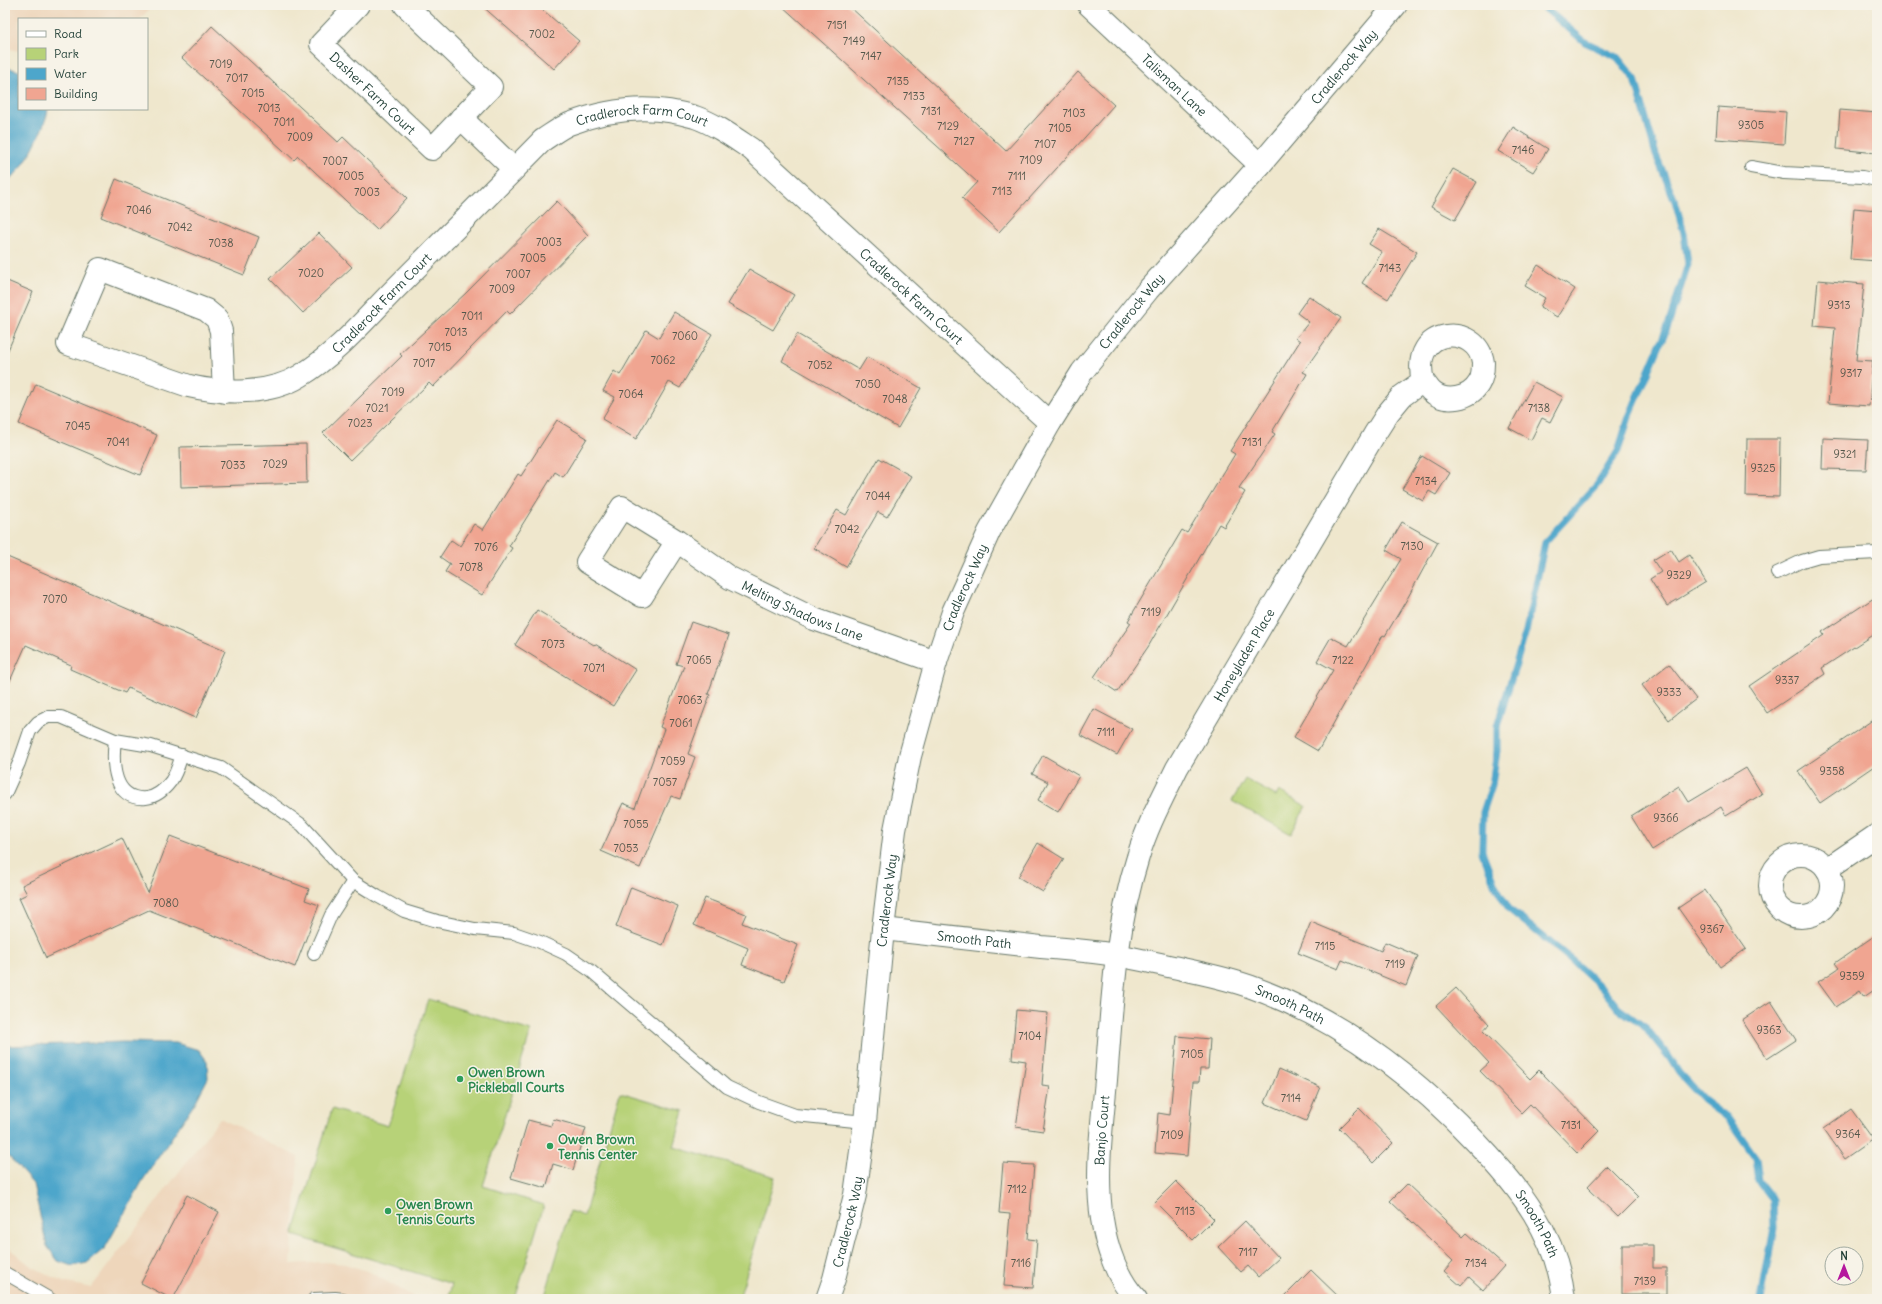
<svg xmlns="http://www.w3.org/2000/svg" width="1882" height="1304" font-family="Delius,sans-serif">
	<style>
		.built { fill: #eed6bb }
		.green { fill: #b7d278; stroke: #6b8856 }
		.water { fill: #4da6cb; stroke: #367280 }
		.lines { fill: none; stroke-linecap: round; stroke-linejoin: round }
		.stream { stroke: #4da6cb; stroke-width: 7 }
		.building { fill: #f0a591 }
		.lane-casing { stroke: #68786a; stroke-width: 14 }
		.street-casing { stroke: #68786a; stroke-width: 24 }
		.secondary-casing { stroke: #68786a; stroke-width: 24 }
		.lane { stroke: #fff; stroke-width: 12 }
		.street { stroke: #fff; stroke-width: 22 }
		.secondary { stroke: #fff; stroke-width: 22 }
		.leisure-dot { fill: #2e9e5b; stroke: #f7f3e8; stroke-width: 1.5 }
		.labels { text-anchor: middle; stroke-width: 3; stroke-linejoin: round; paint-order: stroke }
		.number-label { font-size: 11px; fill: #53574b }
		.street-label { font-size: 13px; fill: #1f3d34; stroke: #f7f3e8 }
		.leisure-label { font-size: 13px; font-weight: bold; fill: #27864d; stroke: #f7f3e8; text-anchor: start }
	</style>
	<rect width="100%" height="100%" fill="#f7f3e8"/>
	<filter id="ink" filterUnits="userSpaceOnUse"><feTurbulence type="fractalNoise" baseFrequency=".025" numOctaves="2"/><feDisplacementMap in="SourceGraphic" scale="8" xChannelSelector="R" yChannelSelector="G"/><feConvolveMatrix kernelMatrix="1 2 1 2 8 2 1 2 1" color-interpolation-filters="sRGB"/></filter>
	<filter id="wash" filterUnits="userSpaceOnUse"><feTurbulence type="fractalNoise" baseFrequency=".012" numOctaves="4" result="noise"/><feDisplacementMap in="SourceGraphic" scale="16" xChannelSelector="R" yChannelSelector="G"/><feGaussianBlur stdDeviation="0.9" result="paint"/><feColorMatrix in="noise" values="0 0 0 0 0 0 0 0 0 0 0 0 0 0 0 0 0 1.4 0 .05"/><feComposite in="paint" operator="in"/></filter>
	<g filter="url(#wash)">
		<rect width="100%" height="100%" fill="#efe7cd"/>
		<g class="built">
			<path d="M 5,5 L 153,5 L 140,19 L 19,19 L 19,51 L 5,48 Z"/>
			<path d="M 220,1118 L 298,1157 L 291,1264 L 324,1262 L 345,1264 L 370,1272 L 417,1299 L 5,1299 L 5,1245 L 31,1266 L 63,1282 L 91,1288 Z"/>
		</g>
		<g class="green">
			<path d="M 1245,779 L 1276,796 L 1279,791 L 1306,806 L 1291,834 L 1232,801 Z"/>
			<path d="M 428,999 L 531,1031 L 483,1186 L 544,1205 L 515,1299 L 448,1299 L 452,1284 L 293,1235 L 332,1109 L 388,1126 Z"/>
			<path d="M 620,1092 L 684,1111 L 674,1147 L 775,1177 L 739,1299 L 725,1297 L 725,1299 L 544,1299 L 570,1211 L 584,1216 Z"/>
		</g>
		<g class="water">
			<path d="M 9,68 L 19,71 L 19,109 L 48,109 C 47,123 28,160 19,170 C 15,175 10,179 5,183 L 5,70 Z"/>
			<path d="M 123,1042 L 176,1043 L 199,1050 L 207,1061 L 208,1078 L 195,1103 L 143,1180 L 105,1248 L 87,1263 L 72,1266 L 58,1261 L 47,1246 L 33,1184 L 5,1152 L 5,1046 Z"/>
		</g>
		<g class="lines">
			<path class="stream" d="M 1541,5 L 1585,42 L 1617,57 L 1635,79 L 1656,155 L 1675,201 L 1684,233 L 1688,264 L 1668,326 L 1629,417 L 1618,451 L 1597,485 L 1545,542 L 1526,631 L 1497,726 L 1497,751 L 1492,785 L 1483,812 L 1482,851 L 1495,885 L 1509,909 L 1568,957 L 1602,988 L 1618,1008 L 1646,1028 L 1669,1057 L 1679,1073 L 1703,1099 L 1727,1117 L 1756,1158 L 1759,1181 L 1773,1199 L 1774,1228 L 1761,1299"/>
		</g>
		<g id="blocks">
			<g class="building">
				<path d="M 481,5 L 537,5 L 579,41 L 554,69 Z"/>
				<path d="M 781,5 L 848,5 L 1006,151 L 1078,72 L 1114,105 L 999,232 L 962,198 L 977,182 Z"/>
				<path d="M 212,26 L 338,142 L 343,137 L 407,198 L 377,230 L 298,156 L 294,160 L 182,58 Z"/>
				<path d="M 1718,107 L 1786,112 L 1784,144 L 1716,139 Z"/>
				<path d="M 1840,110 L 1877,113 L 1877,153 L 1837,149 Z"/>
				<path d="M 1513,127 L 1548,149 L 1533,172 L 1498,151 Z"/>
				<path d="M 1453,169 L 1477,182 L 1455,220 L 1431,207 Z"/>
				<path d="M 116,179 L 259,237 L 244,275 L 101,217 Z"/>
				<path d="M 557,201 L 588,235 L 510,314 L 507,311 L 433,387 L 429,383 L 350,460 L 323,433 L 402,356 L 400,354 L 466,293 Z"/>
				<path d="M 1854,208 L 1877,210 L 1877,261 L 1850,259 Z"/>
				<path d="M 1379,229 L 1417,252 L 1388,299 L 1362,283 L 1382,252 L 1369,244 Z"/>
				<path d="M 319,233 L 352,267 L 303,313 L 270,279 Z"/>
				<path d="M 1538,265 L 1575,289 L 1557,317 L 1540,307 L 1545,298 L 1525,286 Z"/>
				<path d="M 749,269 L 794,295 L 773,330 L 728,304 Z"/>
				<path d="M 5,280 L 33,292 L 5,357 Z"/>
				<path d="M 1818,280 L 1864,284 L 1856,360 L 1873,361 L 1869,406 L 1828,403 L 1835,328 L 1814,326 Z"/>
				<path d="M 1309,296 L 1341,318 L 1303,372 L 1307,374 L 1272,432 L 1275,434 L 1239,488 L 1245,492 L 1224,527 L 1219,524 L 1148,647 L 1117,692 L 1094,677 L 1131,623 L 1128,621 L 1182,530 L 1187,533 L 1235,454 L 1230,451 L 1300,341 L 1296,338 L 1309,322 L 1297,313 Z"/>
				<path d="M 674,312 L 712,334 L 680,388 L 669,382 L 636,439 L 602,419 L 615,397 L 603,391 L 614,371 L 620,375 L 646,330 L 659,338 Z"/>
				<path d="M 797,334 L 859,370 L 867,357 L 921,388 L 898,428 L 782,361 Z"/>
				<path d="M 1534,382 L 1563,397 L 1550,422 L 1542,418 L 1531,440 L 1509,428 Z"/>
				<path d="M 36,384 L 157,435 L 140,475 L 19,424 Z"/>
				<path d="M 557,420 L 587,438 L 563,477 L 555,472 L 509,546 L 512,548 L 482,595 L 445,572 L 450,564 L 440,557 L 451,540 L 460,546 L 474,524 L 483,530 L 518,474 L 521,476 Z"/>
				<path d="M 1823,438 L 1868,440 L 1866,470 L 1822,469 Z"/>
				<path d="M 1747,439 L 1780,439 L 1779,497 L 1746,496 Z"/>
				<path d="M 306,444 L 307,483 L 181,487 L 180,447 Z"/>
				<path d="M 1422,456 L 1450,473 L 1436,495 L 1429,491 L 1423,501 L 1402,489 Z"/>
				<path d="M 879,458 L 911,476 L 887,517 L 878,512 L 846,567 L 814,548 L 837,510 L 846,515 Z"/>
				<path d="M 1402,522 L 1438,542 L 1407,599 L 1385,636 L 1383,635 L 1318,751 L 1294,737 L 1333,670 L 1317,661 L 1331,637 L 1348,646 L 1401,559 L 1386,550 Z"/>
				<path d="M 1671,549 L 1679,562 L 1689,555 L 1706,582 L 1667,606 L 1650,579 L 1661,572 L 1653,560 Z"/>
				<path d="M 5,556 L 225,651 L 196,718 L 128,688 L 125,693 L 70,669 L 71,665 L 26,645 L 5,692 Z"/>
				<path d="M 1877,596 L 1877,632 L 1822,668 L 1825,674 L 1767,713 L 1749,686 L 1824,635 L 1822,632 Z"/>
				<path d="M 537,610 L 594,645 L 595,644 L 636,670 L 613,706 L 515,645 Z"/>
				<path d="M 691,622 L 729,635 L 708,694 L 710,695 L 688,754 L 695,757 L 680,799 L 671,796 L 640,868 L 601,851 L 623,803 L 635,808 L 664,729 L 660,727 L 684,666 L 676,664 Z"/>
				<path d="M 1669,664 L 1696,699 L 1669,720 L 1642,685 Z"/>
				<path d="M 1094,709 L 1132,729 L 1117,755 L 1080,735 Z"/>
				<path d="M 1877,717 L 1877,764 L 1820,803 L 1798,771 Z"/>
				<path d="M 1043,755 L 1079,776 L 1058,812 L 1038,800 L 1048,782 L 1032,774 Z"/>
				<path d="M 1746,768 L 1762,794 L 1726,816 L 1721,807 L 1652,850 L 1631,816 L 1679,786 L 1689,802 Z"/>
				<path d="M 170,836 L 309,889 L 305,900 L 319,905 L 295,967 L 149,910 L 46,958 L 19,898 L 27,894 L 22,885 L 122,838 L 148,893 Z"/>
				<path d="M 1038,843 L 1064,859 L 1043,892 L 1018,877 Z"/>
				<path d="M 631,887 L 678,906 L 663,945 L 616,927 Z"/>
				<path d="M 1705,890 L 1746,949 L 1720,967 L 1678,908 Z"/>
				<path d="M 705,898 L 746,914 L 742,923 L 798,945 L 784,981 L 742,965 L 748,948 L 694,925 Z"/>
				<path d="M 1311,922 L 1381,951 L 1385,942 L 1418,956 L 1406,986 L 1342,960 L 1338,969 L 1298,953 Z"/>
				<path d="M 1877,934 L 1877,988 L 1864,997 L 1860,991 L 1836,1007 L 1818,982 L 1839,968 L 1835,963 Z"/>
				<path d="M 1456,988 L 1489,1024 L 1483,1031 L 1530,1079 L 1539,1070 L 1599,1131 L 1577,1153 L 1530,1104 L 1521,1113 L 1480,1071 L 1489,1063 L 1436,1006 Z"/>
				<path d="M 1771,1001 L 1796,1040 L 1767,1059 L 1742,1020 Z"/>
				<path d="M 1016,1010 L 1048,1013 L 1042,1085 L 1050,1086 L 1043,1131 L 1016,1127 L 1026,1061 L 1012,1059 Z"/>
				<path d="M 1177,1036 L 1210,1039 L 1208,1069 L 1200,1069 L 1199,1082 L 1193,1082 L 1187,1156 L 1155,1153 L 1158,1113 L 1170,1115 Z"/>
				<path d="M 1279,1069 L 1320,1087 L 1306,1121 L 1265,1103 Z"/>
				<path d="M 1359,1108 L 1393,1143 L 1373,1163 L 1339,1128 Z"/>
				<path d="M 1851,1109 L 1873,1139 L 1844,1159 L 1823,1129 Z"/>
				<path d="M 553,1119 L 586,1128 L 573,1170 L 553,1164 L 546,1188 L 511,1178 L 528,1120 L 551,1126 Z"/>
				<path d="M 1003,1163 L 1034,1165 L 1028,1239 L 1037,1240 L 1033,1288 L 1004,1286 L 1010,1214 L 999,1213 Z"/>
				<path d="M 1607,1166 L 1638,1197 L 1618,1217 L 1587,1187 Z"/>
				<path d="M 1176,1181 L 1214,1219 L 1193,1240 L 1155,1202 Z"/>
				<path d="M 1407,1184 L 1463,1237 L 1467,1233 L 1504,1266 L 1483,1290 L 1469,1277 L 1461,1286 L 1444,1271 L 1453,1261 L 1390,1201 Z"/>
				<path d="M 187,1195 L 219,1212 L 173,1299 L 172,1299 L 141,1283 Z"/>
				<path d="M 1245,1221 L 1279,1258 L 1258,1277 L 1248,1266 L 1241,1272 L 1218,1247 Z"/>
				<path d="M 1622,1245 L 1653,1245 L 1653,1268 L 1667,1268 L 1667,1294 L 1622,1294 Z"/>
				<path d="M 1311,1270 L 1341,1299 L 1282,1299 Z"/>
			</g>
		</g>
	</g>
	<g filter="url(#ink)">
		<use href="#blocks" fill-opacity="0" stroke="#68786a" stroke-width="1"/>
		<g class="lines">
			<g class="lane-casing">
				<g id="lane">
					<path d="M 1751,167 L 1784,173 L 1862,177 L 1877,180"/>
					<path d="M 1777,573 L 1802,561 L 1819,556 L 1877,553"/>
					<path d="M 115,740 C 112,763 113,801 146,798 C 156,797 165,789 171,781 C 176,774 179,764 182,755"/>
					<path d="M 5,794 L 19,763 L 30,731 L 38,722 L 48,717 L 61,717 L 115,740 L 151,746 L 221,768 L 302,825 L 353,881 L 377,896 L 404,911 L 437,921 L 475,929 L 514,933 L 540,942 L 566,954 L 591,971 L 727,1087 L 759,1102 L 795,1115 L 865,1122"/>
					<path d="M 314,954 L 331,915 L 353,881"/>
					<path d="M 5,1273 L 50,1299"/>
					<path d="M 314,1299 L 335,1298 L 343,1299"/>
				</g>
			</g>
			<g class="street-casing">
				<g id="street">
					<path id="s1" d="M 358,5 L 321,44 L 432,149 L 491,87 L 405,5"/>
					<path id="s2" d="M 1089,5 L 1260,165"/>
					<path d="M 461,118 L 514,169"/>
					<path id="s3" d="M 224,392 L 221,331 L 217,319 L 206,310 L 100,269 L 68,344 L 189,386 C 223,394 269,395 300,376 C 337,354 366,318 396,288 C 445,239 494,190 543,140 C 551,135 560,128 569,124 C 610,108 653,104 695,117 C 715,124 733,137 751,149 L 1050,423"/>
					<path id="s4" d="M 677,541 L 622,507 L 587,562 L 642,596 L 677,541 L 730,578 L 814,619 L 936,662"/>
					<circle cx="1801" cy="886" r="31"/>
					<path d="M 1827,869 L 1877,835"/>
					<path id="s5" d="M 883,929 C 935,935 988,941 1041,947 C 1066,949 1091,951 1116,955 C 1135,958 1154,963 1173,967 C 1200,973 1228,978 1254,988 C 1341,1020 1413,1075 1476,1142 C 1519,1187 1557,1234 1564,1299"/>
					<path id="s6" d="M 1136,1299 C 1117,1279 1106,1246 1102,1219 C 1095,1174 1102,1126 1106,1080 C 1112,1006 1115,929 1138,857 C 1147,826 1163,797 1177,768 L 1374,435 L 1388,413 L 1402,396 L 1423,381 C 1409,325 1478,323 1483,363 C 1483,369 1483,377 1479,383 C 1470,399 1445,404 1431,391 C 1428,388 1426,384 1423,381"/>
				</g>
			</g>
			<g class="secondary-casing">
				<g id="secondary">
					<path id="s7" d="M 827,1299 L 834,1279 L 855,1195 L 865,1122 L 883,929 L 895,830 L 910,756 L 936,662 L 953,612 L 989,532 L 1050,423 L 1082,372 L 1148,290 L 1260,165 L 1396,5"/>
				</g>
			</g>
			<use href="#lane" class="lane"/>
			<use href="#street" class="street"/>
			<use href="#secondary" class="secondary"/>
		</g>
	</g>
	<g class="leisure-dot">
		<circle cx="460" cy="1079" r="4"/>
		<circle cx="550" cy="1146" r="4"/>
		<circle cx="388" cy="1211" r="4"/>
	</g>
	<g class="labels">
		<g class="number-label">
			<text x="837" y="29">7151</text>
			<text x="542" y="38">7002</text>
			<text x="854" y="45">7149</text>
			<text x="871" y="60">7147</text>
			<text x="221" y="68">7019</text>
			<text x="237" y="82">7017</text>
			<text x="898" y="85">7135</text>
			<text x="253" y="97">7015</text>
			<text x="914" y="100">7133</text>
			<text x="269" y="112">7013</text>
			<text x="931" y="115">7131</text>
			<text x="1074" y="117">7103</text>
			<text x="284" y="126">7011</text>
			<text x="1751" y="129">9305</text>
			<text x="948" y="130">7129</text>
			<text x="1060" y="132">7105</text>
			<text x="300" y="141">7009</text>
			<text x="964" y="145">7127</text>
			<text x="1045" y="148">7107</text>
			<text x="1523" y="154">7146</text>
			<text x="1031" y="164">7109</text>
			<text x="335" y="165">7007</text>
			<text x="351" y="180">7005</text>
			<text x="1017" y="180">7111</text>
			<text x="1002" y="195">7113</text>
			<text x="367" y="196">7003</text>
			<text x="139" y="214">7046</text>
			<text x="180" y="231">7042</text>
			<text x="549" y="246">7003</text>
			<text x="221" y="247">7038</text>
			<text x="533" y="262">7005</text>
			<text x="1390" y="272">7143</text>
			<text x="311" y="277">7020</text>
			<text x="518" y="278">7007</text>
			<text x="502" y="293">7009</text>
			<text x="1839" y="309">9313</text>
			<text x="472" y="320">7011</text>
			<text x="456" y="336">7013</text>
			<text x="685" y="340">7060</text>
			<text x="440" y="351">7015</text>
			<text x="663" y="364">7062</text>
			<text x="424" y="367">7017</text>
			<text x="820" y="369">7052</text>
			<text x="1851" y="377">9317</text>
			<text x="868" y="388">7050</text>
			<text x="393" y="396">7019</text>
			<text x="631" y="398">7064</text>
			<text x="895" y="403">7048</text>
			<text x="377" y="412">7021</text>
			<text x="1539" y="412">7138</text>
			<text x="360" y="427">7023</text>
			<text x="78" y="430">7045</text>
			<text x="118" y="446">7041</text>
			<text x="1252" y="446">7131</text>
			<text x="1845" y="458">9321</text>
			<text x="275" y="468">7029</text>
			<text x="233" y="469">7033</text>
			<text x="1763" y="472">9325</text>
			<text x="1426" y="485">7134</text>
			<text x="878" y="500">7044</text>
			<text x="847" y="533">7042</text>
			<text x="1412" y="550">7130</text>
			<text x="486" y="551">7076</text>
			<text x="471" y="571">7078</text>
			<text x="1679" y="579">9329</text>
			<text x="55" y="603">7070</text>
			<text x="1151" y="616">7119</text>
			<text x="553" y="648">7073</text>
			<text x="699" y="664">7065</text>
			<text x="1343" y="664">7122</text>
			<text x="594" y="672">7071</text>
			<text x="1787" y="684">9337</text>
			<text x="1669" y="696">9333</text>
			<text x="690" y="704">7063</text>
			<text x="681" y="727">7061</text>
			<text x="1106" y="736">7111</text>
			<text x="673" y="765">7059</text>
			<text x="1832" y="775">9358</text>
			<text x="665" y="786">7057</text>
			<text x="1666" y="822">9366</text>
			<text x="636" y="828">7055</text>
			<text x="626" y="852">7053</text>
			<text x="166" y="907">7080</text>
			<text x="1712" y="933">9367</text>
			<text x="1325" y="950">7115</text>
			<text x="1395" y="968">7119</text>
			<text x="1852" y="980">9359</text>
			<text x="1769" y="1034">9363</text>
			<text x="1030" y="1040">7104</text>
			<text x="1192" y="1058">7105</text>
			<text x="1291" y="1102">7114</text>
			<text x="1571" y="1129">7131</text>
			<text x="1848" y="1138">9364</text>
			<text x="1172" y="1139">7109</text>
			<text x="1017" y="1193">7112</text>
			<text x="1185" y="1215">7113</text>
			<text x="1248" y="1256">7117</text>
			<text x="1021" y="1267">7116</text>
			<text x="1476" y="1267">7134</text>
			<text x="1645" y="1285">7139</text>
		</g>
		<g class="street-label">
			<text dy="5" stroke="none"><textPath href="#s7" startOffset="1376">Cradlerock Way</textPath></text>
			<text dy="5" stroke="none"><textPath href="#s2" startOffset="117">Talisman Lane</textPath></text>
			<text dy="5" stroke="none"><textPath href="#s1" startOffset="125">Dasher Farm Court</textPath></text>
			<text dy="5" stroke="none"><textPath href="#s3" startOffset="970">Cradlerock Farm Court</textPath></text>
			<text dy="5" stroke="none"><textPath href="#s3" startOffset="1306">Cradlerock Farm Court</textPath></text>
			<text dy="5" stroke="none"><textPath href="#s3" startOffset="635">Cradlerock Farm Court</textPath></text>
			<text dy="5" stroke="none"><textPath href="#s7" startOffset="1052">Cradlerock Way</textPath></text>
			<text dy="5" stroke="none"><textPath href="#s7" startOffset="728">Cradlerock Way</textPath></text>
			<text dy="5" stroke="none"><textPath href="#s4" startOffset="404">Melting Shadows Lane</textPath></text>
			<text dy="5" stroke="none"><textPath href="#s6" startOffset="682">Honeyladen Place</textPath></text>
			<text dy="5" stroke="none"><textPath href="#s7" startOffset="404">Cradlerock Way</textPath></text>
			<text dy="5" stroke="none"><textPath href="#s5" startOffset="92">Smooth Path</textPath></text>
			<text dy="5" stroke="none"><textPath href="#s5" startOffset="416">Smooth Path</textPath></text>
			<text dy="5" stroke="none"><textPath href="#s6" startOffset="177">Banjo Court</textPath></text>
			<text dy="5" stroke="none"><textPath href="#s7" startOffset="80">Cradlerock Way</textPath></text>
			<text dy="5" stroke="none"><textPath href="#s5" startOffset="752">Smooth Path</textPath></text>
		</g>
		<g class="leisure-label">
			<text x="468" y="1077">Owen Brown<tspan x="468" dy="15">Pickleball Courts</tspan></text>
			<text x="558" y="1144">Owen Brown<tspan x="558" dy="15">Tennis Center</tspan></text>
			<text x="396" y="1209">Owen Brown<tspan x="396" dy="15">Tennis Courts</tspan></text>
		</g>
	</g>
	<rect width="1882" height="1304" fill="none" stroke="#f7f3e8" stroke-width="20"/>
	<rect x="18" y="18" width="130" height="92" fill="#f7f3e8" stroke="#a1aaa0"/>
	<rect x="26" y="31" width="20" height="6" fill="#ffffff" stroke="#a1aaa0"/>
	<text x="54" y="38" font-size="12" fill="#1f3d34">Road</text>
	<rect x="26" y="48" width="20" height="12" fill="#b7d278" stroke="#a1aaa0"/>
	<text x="54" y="58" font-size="12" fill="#1f3d34">Park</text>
	<rect x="26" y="68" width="20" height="12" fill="#4da6cb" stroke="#a1aaa0"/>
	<text x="54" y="78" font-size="12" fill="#1f3d34">Water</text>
	<rect x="26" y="88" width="20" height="12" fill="#f0a591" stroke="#a1aaa0"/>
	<text x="54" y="98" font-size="12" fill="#1f3d34">Building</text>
	<g transform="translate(1844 1266)"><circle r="19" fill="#f7f3e8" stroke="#a1aaa0"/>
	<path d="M0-3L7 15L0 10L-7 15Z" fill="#b5179e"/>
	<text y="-6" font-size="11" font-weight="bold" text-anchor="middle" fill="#1f3d34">N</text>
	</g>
</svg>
